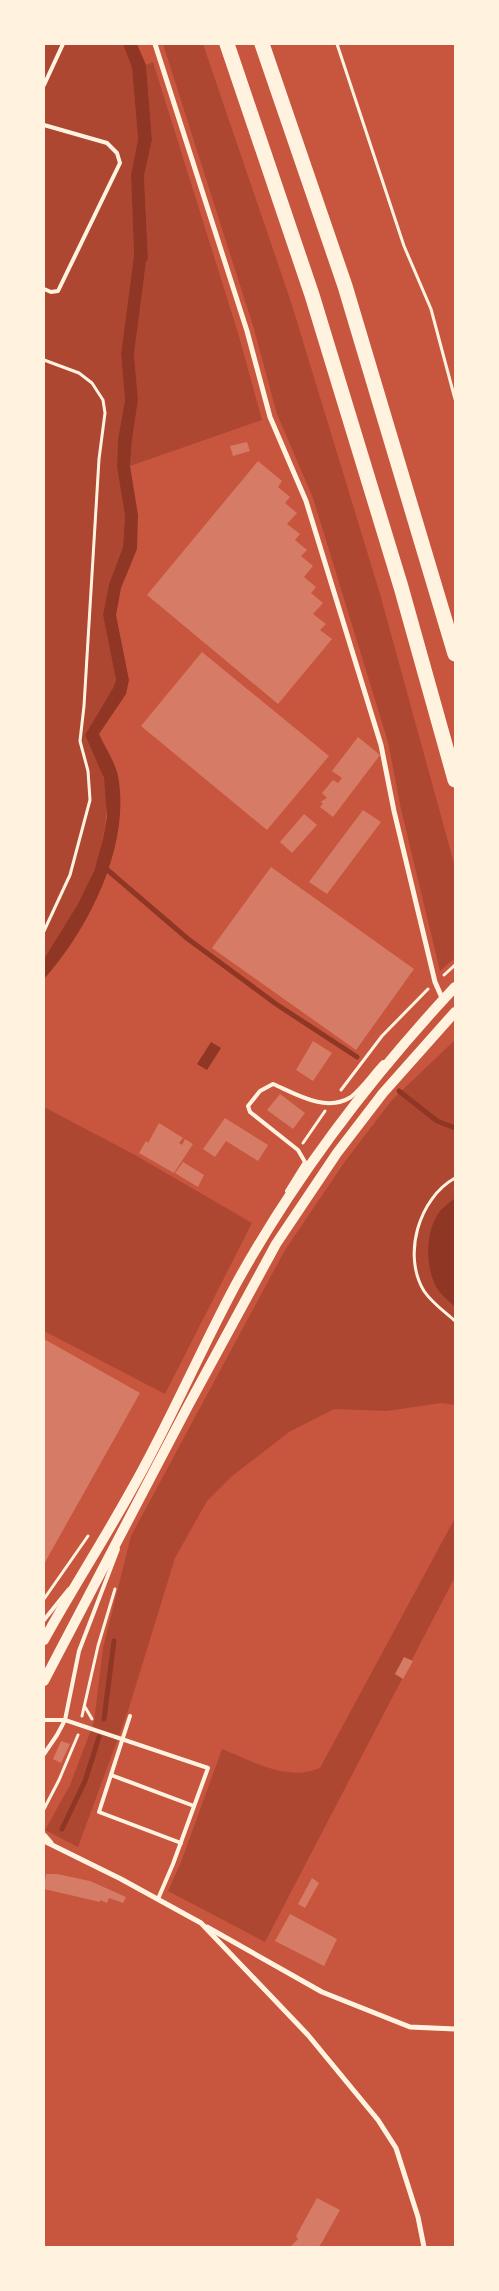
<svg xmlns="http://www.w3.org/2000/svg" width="499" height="2291" font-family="'PT Sans Narrow',sans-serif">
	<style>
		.green { fill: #ae4732 }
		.water { fill: #8f3625 }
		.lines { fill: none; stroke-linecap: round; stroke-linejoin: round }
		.stream { stroke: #8f3625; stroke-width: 5 }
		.building { fill: #d67c66 }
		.path { stroke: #fff3e0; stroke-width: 3 }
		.service { stroke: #fff3e0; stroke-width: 4 }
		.minor { stroke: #fff3e0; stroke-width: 5 }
		.secondary { stroke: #fff3e0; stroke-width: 10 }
		.motorway { stroke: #fff3e0; stroke-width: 15 }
	</style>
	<rect width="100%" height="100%" fill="#c8553d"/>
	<g class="green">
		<path d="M 44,44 L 123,44 L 132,68 L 138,139 L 131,175 L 134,255 L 121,354 L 125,400 L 118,439 L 117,467 L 125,516 L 123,547 L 109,584 L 103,615 L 116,680 L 113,688 L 85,735 C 91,749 101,765 104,780 C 116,839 80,914 44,959 Z"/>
		<path d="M 163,44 L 203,44 L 291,302 L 380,594 L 455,867 L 455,958 L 440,971 L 401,809 L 388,742 L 313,498 L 277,414 L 254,329 Z"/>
		<path d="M 153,62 L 238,333 L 262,420 L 130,466 L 132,440 L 138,400 L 134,354 L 146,262 L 148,259 L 144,176 L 152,140 L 146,65 Z"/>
		<path d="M 455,1040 L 455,1405 L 441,1403 L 387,1411 L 334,1409 L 289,1432 L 231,1477 L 207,1501 L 175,1558 L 128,1711 L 78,1847 L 45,1830 L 70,1785 L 94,1722 L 103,1648 L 131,1536 L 285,1250 L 346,1160 L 392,1100 Z"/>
		<path d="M 44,1107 L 135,1155 L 252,1223 L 165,1394 L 44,1331 Z"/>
		<path d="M 455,1518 L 455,1577 L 265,1942 L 168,1891 L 181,1862 L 222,1749 C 252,1761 288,1782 320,1768 Z"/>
	</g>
	<g class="water">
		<path d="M 123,44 L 137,44 L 146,65 L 152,140 L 144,176 L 148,259 L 146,262 L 134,354 L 138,400 L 132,440 L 130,466 L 138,515 L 137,549 L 121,588 L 116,615 L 129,680 L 126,694 L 99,734 C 105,747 115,762 118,776 C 131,845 89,929 44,979 L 44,959 L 78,904 L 94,871 L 103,839 L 107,817 L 104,778 L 85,735 L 113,688 L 116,680 L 103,615 L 109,584 L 123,547 L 125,516 L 117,467 L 118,439 L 125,400 L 121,354 L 134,255 L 131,175 L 138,139 L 132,68 Z"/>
		<path d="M 211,1042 L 221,1048 L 207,1070 L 197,1064 Z"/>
		<path d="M 455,1198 L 455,1307 C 449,1301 440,1294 436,1287 C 425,1265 425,1231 440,1211 C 444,1207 450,1202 455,1198 Z"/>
	</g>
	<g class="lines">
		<g class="stream">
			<path d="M 104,867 L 188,939 L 276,1004 L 357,1057"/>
			<path d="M 399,1091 L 437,1121 L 455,1128"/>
			<path d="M 104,1719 L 114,1641"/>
			<path d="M 62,1829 L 85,1781 L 99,1737"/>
		</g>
	</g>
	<g class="building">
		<path d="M 247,442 L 250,451 L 233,456 L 230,446 Z"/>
		<path d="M 258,461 L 282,481 L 278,487 L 290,497 L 285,503 L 297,513 L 287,524 L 300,534 L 295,540 L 307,550 L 301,556 L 313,566 L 304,577 L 316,587 L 311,593 L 323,603 L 313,614 L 326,624 L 320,630 L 332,639 L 278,704 L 147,595 Z"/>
		<path d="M 202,652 L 329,756 L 267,830 L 141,726 Z"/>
		<path d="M 358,737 L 380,755 L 333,817 L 320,807 L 323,803 L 320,802 L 327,798 L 322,793 L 333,780 L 338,783 L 342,778 L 332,771 Z"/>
		<path d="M 363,810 L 381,822 L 327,894 L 309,882 Z"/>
		<path d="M 304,814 L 317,825 L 292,853 L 280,842 Z"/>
		<path d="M 271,867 L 414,969 L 356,1050 L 212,948 Z"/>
		<path d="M 313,1041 L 332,1053 L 313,1081 L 296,1070 Z"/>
		<path d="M 280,1094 L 305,1113 L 293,1129 L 267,1110 Z"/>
		<path d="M 225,1118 L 268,1145 L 258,1161 L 226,1141 L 215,1157 L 203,1149 Z"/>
		<path d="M 159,1123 L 183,1138 L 179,1143 L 182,1145 L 185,1139 L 193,1144 L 174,1173 L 139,1153 L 146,1141 L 148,1143 Z"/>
		<path d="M 183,1162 L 204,1175 L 198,1187 L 175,1173 Z"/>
		<path d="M 44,1339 L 140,1393 L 44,1564 Z"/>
		<path d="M 404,1657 L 413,1661 L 403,1679 L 395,1674 Z"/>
		<path d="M 61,1741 L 70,1744 L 61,1763 L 53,1759 Z"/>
		<path d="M 46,1874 L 57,1874 L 90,1881 L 126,1897 L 123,1903 L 109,1898 L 107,1903 L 100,1900 L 100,1902 L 44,1889 Z"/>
		<path d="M 312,1878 L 319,1883 L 305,1908 L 298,1904 Z"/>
		<path d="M 290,1914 L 337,1939 L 324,1966 L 275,1941 Z"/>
		<path d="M 317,2198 L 340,2210 L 321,2244 L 318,2247 L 290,2247 L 298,2239 L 296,2236 Z"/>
	</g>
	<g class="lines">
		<g class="path">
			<path d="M 337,44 L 404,246 L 431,309 L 455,399"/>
			<path d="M 44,360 L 79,373 L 92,383 L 103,400 L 105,413 L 99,459 L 84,706 L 80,741 L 88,771 L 90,800 L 70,875 L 44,931"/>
			<path d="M 444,975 L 455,965"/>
			<path d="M 341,1090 L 382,1036 L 428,989"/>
			<path d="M 303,1143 L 325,1111"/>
			<path d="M 455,1178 C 419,1198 402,1255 424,1291 C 432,1303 445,1312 455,1321"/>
			<path d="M 44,1599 L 88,1536"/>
			<path d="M 85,1707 L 92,1719"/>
			<path d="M 82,1716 L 98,1646 L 115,1589"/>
			<path d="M 44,1809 L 59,1780 L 78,1735"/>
		</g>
		<g class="service">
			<path d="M 44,85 L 63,44"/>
			<path d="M 44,125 L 107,143 L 117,153 L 120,163 L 58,291 L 51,292 L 44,289"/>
			<path d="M 287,1191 L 305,1162 L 298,1150 L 250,1112 L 248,1106 L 260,1091 L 273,1084 C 296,1094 326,1113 351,1097 C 363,1088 373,1072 383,1062"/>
			<path d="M 44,1620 L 69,1589"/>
			<path d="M 130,1716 L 99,1812 L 181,1843"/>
			<path d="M 44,1720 L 65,1720 L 208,1768 L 173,1864 L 158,1899"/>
			<path d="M 44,1754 L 57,1735 L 65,1720 L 79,1651 L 118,1549"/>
			<path d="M 111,1775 L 194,1806"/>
		</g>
		<g class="minor">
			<path d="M 155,44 L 247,331 L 270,417 L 306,501 L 381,745 L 394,811 L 435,982 L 443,1000"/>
			<path d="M 44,1835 L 51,1843"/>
			<path d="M 44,1841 L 121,1879 L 201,1923 L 308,2035 L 378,2120 L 396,2148 L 418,2217 L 424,2247"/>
			<path d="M 207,1927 L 322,1992 L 410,2027 L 455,2029"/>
		</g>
		<g class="secondary">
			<path d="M 44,1640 C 72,1589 104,1540 132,1489 C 170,1422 200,1351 236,1284 C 295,1177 372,1076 455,987"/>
			<path d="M 44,1681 L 188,1406 L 276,1244 L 337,1153 L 383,1093 L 455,1012"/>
		</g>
		<g class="motorway">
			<path d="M 227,44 L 312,295 L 401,587 L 455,780"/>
			<path d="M 262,44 L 345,286 L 455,654"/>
		</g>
	</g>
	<rect width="499" height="2291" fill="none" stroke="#fff3e0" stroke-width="90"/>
</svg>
